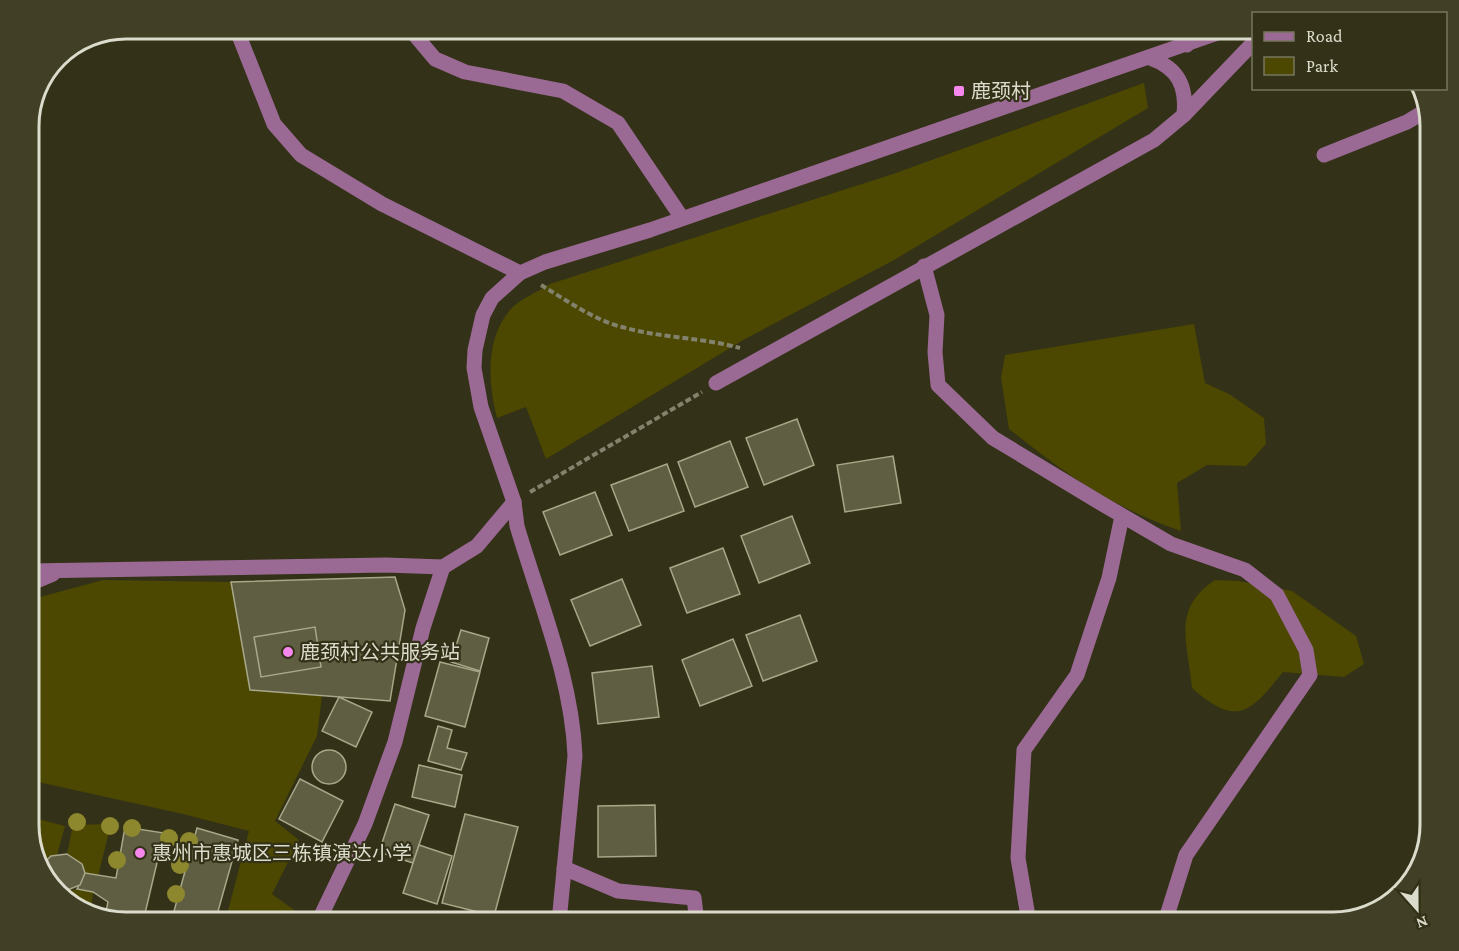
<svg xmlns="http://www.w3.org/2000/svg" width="1459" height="951" font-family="'Crimson Pro','Noto Sans SC',serif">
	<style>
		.green { fill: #4c4802 }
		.building { fill: #5f5e42; stroke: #a8a789; stroke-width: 1.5 }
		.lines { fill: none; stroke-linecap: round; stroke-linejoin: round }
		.path { stroke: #83826d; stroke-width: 4; stroke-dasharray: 6 3; stroke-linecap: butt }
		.minor { stroke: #9a6a94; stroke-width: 15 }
		.tree { fill: #8d872e }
		.poi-dot { fill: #f688ed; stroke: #333117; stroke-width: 2 }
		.labels { text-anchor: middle; stroke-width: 4.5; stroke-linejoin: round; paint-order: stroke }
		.poi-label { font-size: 20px; fill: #dcdccc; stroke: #333117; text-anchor: start }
		.rim { fill: none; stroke: #dcdccc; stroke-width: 3 }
	</style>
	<rect width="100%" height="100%" fill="#333117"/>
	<g class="green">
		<path d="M 1144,83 L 1148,108 L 894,260 L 745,339 L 546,459 L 526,407 L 497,418 C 488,383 485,339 510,310 C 519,299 538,292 550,284 L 893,174 Z"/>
		<path d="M 1194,324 L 1205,383 L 1229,394 L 1264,418 L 1266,444 L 1246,466 L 1207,465 L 1177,483 L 1181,531 C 1111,507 1067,475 1009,429 L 1001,378 L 1005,355 Z"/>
		<path d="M 103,580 L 231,582 L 250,690 L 322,696 L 317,736 L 275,821 L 299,840 L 272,894 L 305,918 L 303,922 L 225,922 L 249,831 L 183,814 L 29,780 L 29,600 Z"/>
		<path d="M 1215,580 L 1238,581 L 1292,591 L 1356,636 L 1364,664 L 1344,677 L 1283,672 C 1250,713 1237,728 1192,688 C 1188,643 1171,609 1215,580 Z"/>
		<path d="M 30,817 L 65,826 L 57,855 L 44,863 L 38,861 L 29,831 Z"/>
		<path d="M 111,824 L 98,876 L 85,873 L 82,864 L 67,854 L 73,825 Z"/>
		<path d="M 77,889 L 93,892 L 91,912 L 72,906 L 60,893 Z"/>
	</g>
	<g class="building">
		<path d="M 797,419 L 814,465 L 764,485 L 746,438 Z"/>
		<path d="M 730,441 L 748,487 L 695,507 L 678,462 Z"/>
		<path d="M 893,456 L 901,503 L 845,512 L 837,465 Z"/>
		<path d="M 667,464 L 684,511 L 629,531 L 611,485 Z"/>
		<path d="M 595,492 L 612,535 L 560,555 L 543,512 Z"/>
		<path d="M 792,516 L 810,563 L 759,583 L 741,536 Z"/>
		<path d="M 723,548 L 740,594 L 687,613 L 670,568 Z"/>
		<path d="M 395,577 L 405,610 L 390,701 L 250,690 L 231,582 Z"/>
		<path d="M 622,579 L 641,625 L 590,646 L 571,600 Z"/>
		<path d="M 800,615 L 817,661 L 763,681 L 746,635 Z"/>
		<path d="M 315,627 L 321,667 L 261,677 L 254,637 Z"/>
		<path d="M 461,630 L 489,638 L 480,671 L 451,662 Z"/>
		<path d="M 733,639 L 752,686 L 700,706 L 682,660 Z"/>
		<path d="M 440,662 L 480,672 L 465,727 L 425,716 Z"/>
		<path d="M 652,666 L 659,717 L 598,724 L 592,673 Z"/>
		<path d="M 339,697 L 372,712 L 356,747 L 322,731 Z"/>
		<path d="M 438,726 L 452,730 L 447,748 L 467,753 L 461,770 L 428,761 Z"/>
		<circle cx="329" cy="767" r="17"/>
		<path d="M 419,765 L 462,775 L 455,807 L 412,797 Z"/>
		<path d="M 300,779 L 343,801 L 322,842 L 279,819 Z"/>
		<path d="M 395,804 L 429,815 L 413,863 L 379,852 Z"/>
		<path d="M 655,805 L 656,856 L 598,857 L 598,806 Z"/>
		<path d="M 465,814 L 518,827 L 494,916 L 442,903 Z"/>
		<path d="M 125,827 L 164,833 L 143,922 L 126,922 L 105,916 L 108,902 L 93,892 L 77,889 L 85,873 L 116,878 Z"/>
		<path d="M 197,828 L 238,840 L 215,922 L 171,922 Z"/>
		<path d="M 419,845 L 452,856 L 437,904 L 403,893 Z"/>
		<path d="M 67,854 L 82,864 L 85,873 L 80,885 L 60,893 L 42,874 L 38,861 L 44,863 L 51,856 Z"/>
	</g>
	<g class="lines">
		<g class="path">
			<path d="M 541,285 C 566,300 594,320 622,327 C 660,338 700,337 740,348"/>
			<path d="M 530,492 L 702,392"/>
		</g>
		<g class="minor">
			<path d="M 236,28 L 274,124 L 301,155 L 382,204 L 520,273"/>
			<path d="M 409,28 L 435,59 L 465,72 L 563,91 L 618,123 L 682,218"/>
			<path d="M 1176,28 L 1187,45"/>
			<path d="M 1150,58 C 1178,68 1187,86 1184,115"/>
			<path d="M 1324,155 L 1407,122 L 1427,110"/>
			<path d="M 924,266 L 937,315 L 935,352 L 938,385 L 993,438 L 1099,502 L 1171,544 L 1245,570 L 1277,595 L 1306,650 L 1310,675 L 1186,855 L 1165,922"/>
			<path d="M 716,383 L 1154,140 L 1184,115 L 1254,42"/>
			<path d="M 29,571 L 386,565 L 443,567 L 477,546 L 514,502"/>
			<path d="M 29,584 L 53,574"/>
			<path d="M 564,868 L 618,891 L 694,898 L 697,922"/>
			<path d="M 318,922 L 365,824 L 395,742 L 423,628 L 443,567"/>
			<path d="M 559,922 L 575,756 C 572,678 539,601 517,526 L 514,502 L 481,407 L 474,368 L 475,350 L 483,315 L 492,298 L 520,273 L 545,262 L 650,230 L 1232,28"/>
			<path d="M 1029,922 L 1018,858 L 1024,750 L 1077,675 L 1109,578 L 1122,516"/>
		</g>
	</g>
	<g class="tree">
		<circle cx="77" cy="822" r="9"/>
		<circle cx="110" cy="826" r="9"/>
		<circle cx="132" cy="828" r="9"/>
		<circle cx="169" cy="838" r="9"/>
		<circle cx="189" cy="841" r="9"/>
		<circle cx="117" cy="860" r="9"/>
		<circle cx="180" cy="865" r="9"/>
		<circle cx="176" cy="894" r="9"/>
	</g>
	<g class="poi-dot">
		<rect x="953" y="85" width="12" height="12" rx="3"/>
		<circle cx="288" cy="652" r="6"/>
		<circle cx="140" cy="853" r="6"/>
	</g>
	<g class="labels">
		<g class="poi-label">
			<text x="971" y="98">鹿颈村</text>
			<text x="300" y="659">鹿颈村公共服务站</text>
			<text x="152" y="860">惠州市惠城区三栋镇演达小学</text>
		</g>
	</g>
	<path d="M0 0H1459V951H0ZM126 39H1333A87 87 0 0 1 1420 126V825A87 87 0 0 1 1333 912H126A87 87 0 0 1 39 825V126A87 87 0 0 1 126 39Z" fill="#413f25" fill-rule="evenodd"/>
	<path class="rim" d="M126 39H1333A87 87 0 0 1 1420 126V825A87 87 0 0 1 1333 912H126A87 87 0 0 1 39 825V126A87 87 0 0 1 126 39Z"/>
	<rect x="1252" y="12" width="195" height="78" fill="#333117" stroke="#77755f" stroke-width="1.5"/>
	<rect x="1264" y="32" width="30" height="9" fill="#9a6a94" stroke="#77755f" stroke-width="1.5"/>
	<text x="1306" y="42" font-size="18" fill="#dcdccc">Road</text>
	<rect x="1264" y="57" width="30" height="18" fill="#4c4802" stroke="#77755f" stroke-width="1.5"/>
	<text x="1306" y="72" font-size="18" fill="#dcdccc">Park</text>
	<g transform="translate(1417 909) rotate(159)" stroke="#333117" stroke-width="4.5" paint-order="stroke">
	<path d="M0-4.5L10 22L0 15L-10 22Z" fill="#dcdccc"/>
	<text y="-9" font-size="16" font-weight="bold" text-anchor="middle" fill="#dcdccc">N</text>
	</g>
</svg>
